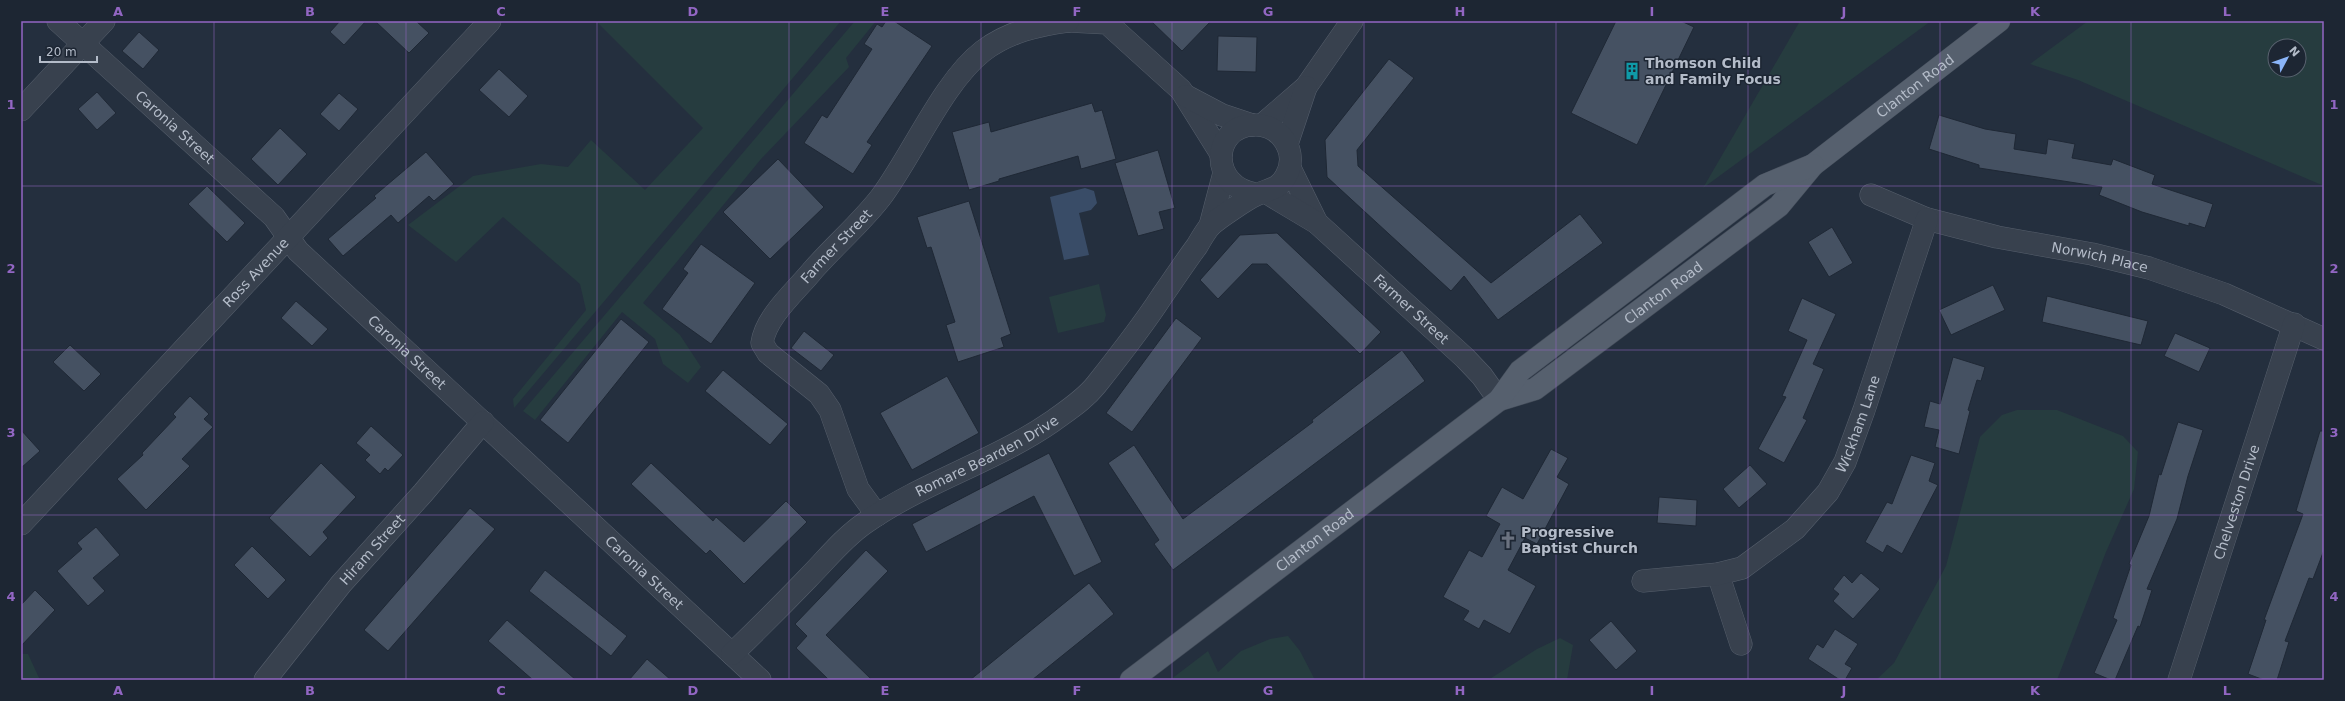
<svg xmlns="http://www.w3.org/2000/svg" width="2345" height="701" font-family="'DejaVu Sans',sans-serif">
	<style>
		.green { fill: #263c3f; fill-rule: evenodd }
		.water { fill: #394c67 }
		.building { fill: #455162; stroke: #1f2835 }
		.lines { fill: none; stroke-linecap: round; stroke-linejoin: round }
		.minor-casing { stroke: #565f6c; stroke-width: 23 }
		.major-casing { stroke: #414a57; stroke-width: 23 }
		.minor { stroke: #38414e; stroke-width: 22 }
		.major { stroke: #56606e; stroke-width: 22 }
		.grid { fill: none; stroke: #9266c3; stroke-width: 1; stroke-opacity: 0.55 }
		.labels { text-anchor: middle; stroke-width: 3; stroke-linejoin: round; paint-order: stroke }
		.poi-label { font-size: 14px; font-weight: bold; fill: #b4bcc9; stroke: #1d2633; text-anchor: start }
		.street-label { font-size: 14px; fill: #b4bcc9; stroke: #1d2633 }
		.neatline { fill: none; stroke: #9266c3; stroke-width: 1.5 }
		.grid-label { font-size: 13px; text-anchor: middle; font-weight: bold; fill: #9266c3 }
	</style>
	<rect width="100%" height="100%" fill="#242f3e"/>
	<g class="green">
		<path d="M 596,21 L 841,21 L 514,408 L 513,399 L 586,310 L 580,284 L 503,217 L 456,262 L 408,225 L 473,176 L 541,164 L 568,167 L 591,140 L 645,190 L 703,128 Z"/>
		<path d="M 855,21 L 876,21 L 846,58 L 849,67 L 761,159 L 643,303 L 680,335 L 701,367 L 688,383 L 663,364 L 655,339 L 622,312 L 535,420 L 523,411 Z"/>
		<path d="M 1800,21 L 1931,21 L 1703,188 Z"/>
		<path d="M 2088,21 L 2324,21 L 2324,186 L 2078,80 L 2030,64 ZM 2275,46 L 2299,46 L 2299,70 L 2275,70 Z"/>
		<path d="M 1099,284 L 1106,315 L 1104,322 L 1058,333 L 1049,297 Z"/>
		<path d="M 2017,410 L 2057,410 L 2123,436 L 2138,452 L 2134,489 L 2106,552 L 2057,680 L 1876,680 L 1894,663 L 1946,566 L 1980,437 L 2002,415 Z"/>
		<path d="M 1288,636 L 1300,651 L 1315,680 L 1170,680 L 1208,651 L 1218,672 L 1241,651 L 1270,639 Z"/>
		<path d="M 1560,638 L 1573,645 L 1567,680 L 1488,680 L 1537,649 Z"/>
		<path d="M 21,654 L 28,654 L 40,680 L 21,680 Z"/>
	</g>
	<path class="water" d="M 1085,188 L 1094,191 L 1097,203 L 1091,210 L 1079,213 L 1089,255 L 1064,260 L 1050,197 Z"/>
	<g class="building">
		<path d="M 340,21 L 366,21 L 344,45 L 330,32 Z"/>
		<path d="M 375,21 L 416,21 L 429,33 L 409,53 Z"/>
		<path d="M 886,21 L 894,21 L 932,46 L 867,142 L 872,145 L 853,174 L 804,143 L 822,115 L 827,118 L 872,49 L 864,44 L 877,24 L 882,27 Z"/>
		<path d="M 1151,21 L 1211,21 L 1182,51 Z"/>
		<path d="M 1616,21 L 1681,21 L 1694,27 L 1637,145 L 1571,113 Z"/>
		<path d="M 139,32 L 159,50 L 143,69 L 122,51 Z"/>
		<path d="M 1218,36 L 1257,37 L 1256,72 L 1217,71 Z"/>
		<path d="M 1389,59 L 1414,78 L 1357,150 L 1358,166 L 1491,283 L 1580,214 L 1603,243 L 1498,320 L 1464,276 L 1451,291 L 1327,177 L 1325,140 Z"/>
		<path d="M 499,69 L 528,96 L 509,117 L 479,90 Z"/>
		<path d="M 97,92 L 116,113 L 97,130 L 78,109 Z"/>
		<path d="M 339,93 L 358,109 L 339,131 L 320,114 Z"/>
		<path d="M 1092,103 L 1095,112 L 1102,110 L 1116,159 L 1081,169 L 1078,156 L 999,179 L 999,181 L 969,190 L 952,132 L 989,122 L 991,132 Z"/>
		<path d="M 1939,115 L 1985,129 L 2016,134 L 2014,149 L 2046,154 L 2048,139 L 2075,144 L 2072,158 L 2111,165 L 2113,159 L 2155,175 L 2152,184 L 2213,204 L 2205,228 L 2189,223 L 2189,226 L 2142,212 L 2099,195 L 2102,187 L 1979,168 L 1979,165 L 1929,149 Z"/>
		<path d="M 280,128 L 307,154 L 278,185 L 251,159 Z"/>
		<path d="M 1158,150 L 1175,208 L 1159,212 L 1164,229 L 1138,236 L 1115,163 Z"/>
		<path d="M 426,152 L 454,184 L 434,201 L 429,196 L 398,223 L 391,215 L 343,256 L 328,239 L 376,198 L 374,196 Z"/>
		<path d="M 778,159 L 824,207 L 770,259 L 723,212 Z"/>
		<path d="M 207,186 L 245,223 L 227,242 L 188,204 Z"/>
		<path d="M 969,201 L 1011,334 L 1001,338 L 1004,347 L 958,362 L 946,325 L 955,322 L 931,247 L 927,248 L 917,217 Z"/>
		<path d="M 1832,227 L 1853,263 L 1829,277 L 1808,242 Z"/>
		<path d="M 1277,233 L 1381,332 L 1360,354 L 1267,264 L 1252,264 L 1218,299 L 1200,280 L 1240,235 Z"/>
		<path d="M 701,244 L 755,283 L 711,344 L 662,309 L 688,273 L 683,269 Z"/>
		<path d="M 1993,285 L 2005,310 L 1951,335 L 1939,310 Z"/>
		<path d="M 2047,296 L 2148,321 L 2141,345 L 2042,322 Z"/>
		<path d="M 1802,298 L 1836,314 L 1813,364 L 1824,369 L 1803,418 L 1807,420 L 1784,463 L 1758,449 L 1786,397 L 1782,396 L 1807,340 L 1788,331 Z"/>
		<path d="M 296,301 L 328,329 L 312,346 L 281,318 Z"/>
		<path d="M 1176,318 L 1202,338 L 1132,432 L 1106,413 Z"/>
		<path d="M 621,319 L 649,342 L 568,443 L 540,420 Z"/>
		<path d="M 804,331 L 834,355 L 821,371 L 791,348 Z"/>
		<path d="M 2175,333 L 2210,348 L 2199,372 L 2164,356 Z"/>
		<path d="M 70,345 L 101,374 L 84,391 L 53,362 Z"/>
		<path d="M 1402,350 L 1425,381 L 1173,570 L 1154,544 L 1159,540 L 1108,463 L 1134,445 L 1183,519 L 1313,422 L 1312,420 Z"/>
		<path d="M 1953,357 L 1985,367 L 1981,381 L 1977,380 L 1968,410 L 1970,411 L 1959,454 L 1935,447 L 1939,430 L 1924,427 L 1930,401 L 1940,404 Z"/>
		<path d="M 723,370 L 788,424 L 770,445 L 705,391 Z"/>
		<path d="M 947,376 L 979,433 L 912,470 L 880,413 Z"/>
		<path d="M 190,396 L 209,414 L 204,419 L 213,427 L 182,459 L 190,466 L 146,510 L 117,479 L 143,455 L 142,453 L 176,417 L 173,414 Z"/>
		<path d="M 2178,422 L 2203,430 L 2188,476 L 2177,519 L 2147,589 L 2152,590 L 2140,627 L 2138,626 L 2115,680 L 2111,680 L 2094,673 L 2117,620 L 2113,618 L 2131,565 L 2129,564 L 2149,516 L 2159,474 L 2161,475 Z"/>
		<path d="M 371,426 L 403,455 L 388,471 L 385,468 L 380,474 L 365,460 L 370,455 L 356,443 Z"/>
		<path d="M 21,430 L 40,451 L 21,468 Z"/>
		<path d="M 2320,431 L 2324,431 L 2324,550 L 2313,579 L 2309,578 L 2285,641 L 2289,642 L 2277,680 L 2264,680 L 2248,674 L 2266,620 L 2264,620 L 2303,514 L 2296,511 Z"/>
		<path d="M 1551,449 L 1568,458 L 1557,477 L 1569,484 L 1537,544 L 1525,538 L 1508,570 L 1536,586 L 1510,634 L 1484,620 L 1479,629 L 1463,620 L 1469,611 L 1443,597 L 1469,550 L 1482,557 L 1500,524 L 1486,516 L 1502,487 L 1523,499 Z"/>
		<path d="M 1049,453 L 1102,562 L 1074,576 L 1034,496 L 926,552 L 912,524 Z"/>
		<path d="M 1911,455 L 1935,463 L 1929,481 L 1938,485 L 1902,554 L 1887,545 L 1883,553 L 1865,542 L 1887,502 L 1892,504 Z"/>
		<path d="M 321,463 L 356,497 L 323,532 L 328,538 L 310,557 L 269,518 Z"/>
		<path d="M 651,463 L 713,521 L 716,517 L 744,542 L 786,501 L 807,522 L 744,584 L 710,550 L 706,554 L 631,484 Z"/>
		<path d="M 1750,465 L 1767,484 L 1739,508 L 1723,489 Z"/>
		<path d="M 1659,497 L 1697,500 L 1696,526 L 1657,523 Z"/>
		<path d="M 470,508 L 495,529 L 388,651 L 364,630 Z"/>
		<path d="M 96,527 L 120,555 L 93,578 L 105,591 L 88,606 L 57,571 L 82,549 L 77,543 Z"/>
		<path d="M 252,546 L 286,580 L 268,599 L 234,565 Z"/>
		<path d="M 866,550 L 888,571 L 826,635 L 872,680 L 829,680 L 796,648 L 807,636 L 795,624 Z"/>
		<path d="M 545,570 L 627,636 L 611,656 L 529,591 Z"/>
		<path d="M 1861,573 L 1880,589 L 1853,619 L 1833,601 L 1839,594 L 1833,589 L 1844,575 L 1852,583 Z"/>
		<path d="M 1089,583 L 1114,614 L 1032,680 L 970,680 Z"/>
		<path d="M 35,590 L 55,610 L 21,646 L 21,605 Z"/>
		<path d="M 507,620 L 576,680 L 533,680 L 488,641 Z"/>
		<path d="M 1611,621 L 1637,651 L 1616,670 L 1589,640 Z"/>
		<path d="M 1835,629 L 1858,644 L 1845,664 L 1852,668 L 1845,680 L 1840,680 L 1808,659 L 1817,644 L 1823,648 Z"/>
		<path d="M 647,659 L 671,680 L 629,680 Z"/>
	</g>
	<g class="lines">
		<g class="minor-casing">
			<g id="minor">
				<path id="s1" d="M 58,21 L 274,217 L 298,251 L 760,680"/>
				<path d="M 1069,21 L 1107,23 L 1181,90 L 1221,154"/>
				<path d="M 1186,96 L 1222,115 L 1252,125"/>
				<path d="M 21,110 L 104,21"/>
				<path d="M 1262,125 L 1306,87 L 1352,21"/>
				<path d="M 1287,144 L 1306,87"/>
				<path d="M 1290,168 L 1317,223"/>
				<path id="s2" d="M 1267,193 L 1317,223 L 1465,358 L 1482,376 L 1499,400"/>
				<path id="s3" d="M 1871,195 L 1927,219 L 1997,237 L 2092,254 L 2149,268 L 2224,294 L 2324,339"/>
				<path d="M 1210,226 L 1224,173"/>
				<path id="s4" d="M 877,515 L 858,489 L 836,427 L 830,410 L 819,394 L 768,353 L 762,343 C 766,316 796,291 813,270 C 835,245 861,223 881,197 C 913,154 943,82 983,51 C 1008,32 1038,25 1068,21"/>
				<path id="s5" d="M 21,524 L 490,21"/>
				<path d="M 1718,574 L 1741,644"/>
				<path id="s6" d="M 1643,581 L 1718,574 L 1742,568 L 1795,529 L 1828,492 L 1845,462 L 1864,410 L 1927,219"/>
				<path id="s7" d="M 732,654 C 758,629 783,604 808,578 C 826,560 843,538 865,523 C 923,482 994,462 1053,421 C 1068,410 1084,400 1096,385 C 1119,356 1142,327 1162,296 C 1174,279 1185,262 1197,246 C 1201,239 1205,232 1210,226 C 1217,219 1247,199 1256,195 C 1268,189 1279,190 1286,176 C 1299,153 1281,123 1253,125 C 1211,127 1209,187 1256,194"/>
				<path id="s8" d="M 265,680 L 341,584 L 423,493 L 483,422"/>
				<path id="s9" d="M 2179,680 L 2294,324"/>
			</g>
		</g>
		<g class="major-casing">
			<g id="major">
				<path id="s10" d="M 1499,400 L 1535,389 L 1779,206 L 1813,165 L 1999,21"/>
				<path id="s11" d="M 1131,680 L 1499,400 L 1520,371 L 1765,185 L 1813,165"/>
			</g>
		</g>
		<use href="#minor" class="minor"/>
		<use href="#major" class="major"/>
	</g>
	<path class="grid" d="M 214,21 L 214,680M 406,21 L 406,680M 597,21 L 597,680M 789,21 L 789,680M 981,21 L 981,680M 1172,21 L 1172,680M 1364,21 L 1364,680M 1556,21 L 1556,680M 1748,21 L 1748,680M 1940,21 L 1940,680M 2131,21 L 2131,680M 21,186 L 2324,186M 21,350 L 2324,350M 21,515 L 2324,515"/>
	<defs>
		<g id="building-bare" transform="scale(1.38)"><path d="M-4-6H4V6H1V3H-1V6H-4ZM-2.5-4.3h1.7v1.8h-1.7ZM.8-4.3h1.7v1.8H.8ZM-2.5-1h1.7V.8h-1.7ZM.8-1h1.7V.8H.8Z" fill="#0f9aa8" stroke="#1d2633" stroke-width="2.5" paint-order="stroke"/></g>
		<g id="church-bare" transform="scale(1.38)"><path d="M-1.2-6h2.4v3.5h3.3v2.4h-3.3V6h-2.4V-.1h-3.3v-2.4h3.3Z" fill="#6b7280" stroke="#1d2633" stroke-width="2.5" paint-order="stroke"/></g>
	</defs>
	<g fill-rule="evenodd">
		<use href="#building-bare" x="1632" y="71"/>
		<use href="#church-bare" x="1508" y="540"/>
	</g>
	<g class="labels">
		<g class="poi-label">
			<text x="1645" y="68">Thomson Child<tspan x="1645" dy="16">and Family Focus</tspan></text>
			<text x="1521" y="537">Progressive<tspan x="1521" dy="16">Baptist Church</tspan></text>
		</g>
		<g class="street-label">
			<text dy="5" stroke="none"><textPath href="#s10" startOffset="525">Clanton Road</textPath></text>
			<text dy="5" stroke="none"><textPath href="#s1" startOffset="158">Caronia Street</textPath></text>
			<text dy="5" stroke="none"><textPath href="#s4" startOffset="336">Farmer Street</textPath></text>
			<text dy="5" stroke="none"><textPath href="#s3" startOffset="238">Norwich Place</textPath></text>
			<text dy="5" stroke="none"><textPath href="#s5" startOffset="344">Ross Avenue</textPath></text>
			<text dy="5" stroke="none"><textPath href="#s10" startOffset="198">Clanton Road</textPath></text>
			<text dy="5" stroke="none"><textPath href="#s2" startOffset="186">Farmer Street</textPath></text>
			<text dy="5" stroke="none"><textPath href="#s1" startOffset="482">Caronia Street</textPath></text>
			<text dy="5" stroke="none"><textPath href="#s6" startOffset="290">Wickham Lane</textPath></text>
			<text dy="5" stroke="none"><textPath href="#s7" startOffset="326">Romare Bearden Drive</textPath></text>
			<text dy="5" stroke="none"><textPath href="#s9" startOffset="187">Chelveston Drive</textPath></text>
			<text dy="5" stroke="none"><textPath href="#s11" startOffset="231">Clanton Road</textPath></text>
			<text dy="5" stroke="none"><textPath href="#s8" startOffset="169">Hiram Street</textPath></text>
			<text dy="5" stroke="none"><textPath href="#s1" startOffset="806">Caronia Street</textPath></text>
		</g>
	</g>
	<rect width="2345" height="701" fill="none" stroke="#1d2633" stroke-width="44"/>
	<g transform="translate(2287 58) rotate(49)"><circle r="19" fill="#1d2633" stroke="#59626f"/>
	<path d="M0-3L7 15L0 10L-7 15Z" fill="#8ab4f8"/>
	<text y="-6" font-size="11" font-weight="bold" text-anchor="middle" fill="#b4bcc9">N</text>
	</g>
	<path d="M40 56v6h57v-6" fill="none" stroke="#b4bcc9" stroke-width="2"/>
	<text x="46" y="56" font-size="12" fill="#b4bcc9" stroke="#1d2633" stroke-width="3" paint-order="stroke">20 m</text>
	<rect x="22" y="22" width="2301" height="657" class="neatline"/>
	<g class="grid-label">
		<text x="118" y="16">A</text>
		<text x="310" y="16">B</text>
		<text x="501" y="16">C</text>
		<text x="693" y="16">D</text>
		<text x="885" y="16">E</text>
		<text x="1077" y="16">F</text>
		<text x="1268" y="16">G</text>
		<text x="1460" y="16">H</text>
		<text x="1652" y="16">I</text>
		<text x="1844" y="16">J</text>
		<text x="2035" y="16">K</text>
		<text x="2227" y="16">L</text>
		<text x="11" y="109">1</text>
		<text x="2334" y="109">1</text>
		<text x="11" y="273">2</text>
		<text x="2334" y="273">2</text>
		<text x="11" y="437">3</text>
		<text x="2334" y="437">3</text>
		<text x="11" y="601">4</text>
		<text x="2334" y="601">4</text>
		<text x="118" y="695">A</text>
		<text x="310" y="695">B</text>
		<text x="501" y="695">C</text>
		<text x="693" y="695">D</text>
		<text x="885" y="695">E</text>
		<text x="1077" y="695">F</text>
		<text x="1268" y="695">G</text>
		<text x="1460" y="695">H</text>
		<text x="1652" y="695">I</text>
		<text x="1844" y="695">J</text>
		<text x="2035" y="695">K</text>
		<text x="2227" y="695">L</text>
	</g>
</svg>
